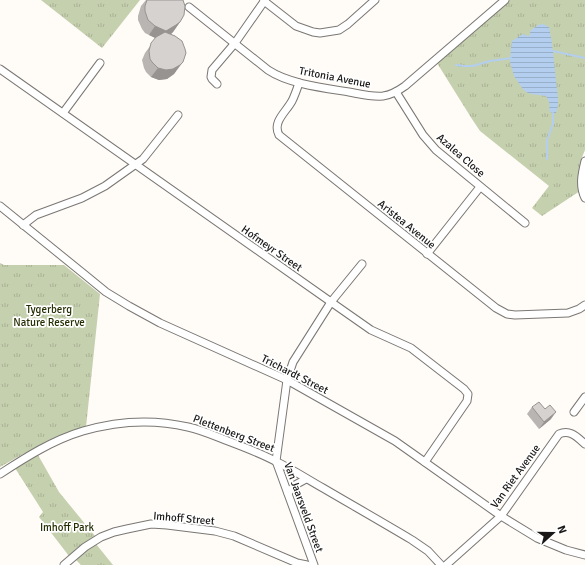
<svg xmlns="http://www.w3.org/2000/svg" width="585" height="565" font-family="Signika,sans-serif">
	<style>
		.park { fill: url(#park-tufts) }
		.water { fill: url(#water-rules) }
		.lines { fill: none; stroke-linecap: round; stroke-linejoin: round }
		.stream { stroke: #b3ceee; stroke-width: 2 }
		.minor-casing { stroke: #7a7774; stroke-width: 9 }
		.minor { stroke: #fff; stroke-width: 7 }
		.wall { fill: #b8b5b2 }
		.shaded-wall { fill: #969391 }
		.building { fill: #d6d2cf; stroke: #969391 }
		.labels { text-anchor: middle; stroke-width: 3.5; stroke-linejoin: round; paint-order: stroke }
		.street-label { font-size: 11px; fill: #191817; stroke: #fff }
		.park-label { font-size: 11px; fill: #242e02; stroke: #fff }
	</style>
	<defs>
		<pattern id="park-tufts" width="24" height="20" patternUnits="userSpaceOnUse"><rect width="24" height="20" fill="#c5d0ae"/><path d="M3 7l-1-3M5 7V3M7 7l1-3M15 17l-1-3M17 17v-4M19 17l1-3" fill="none" stroke="#a9b295"/></pattern>
		<pattern id="water-rules" width="6" height="5" patternUnits="userSpaceOnUse"><rect width="6" height="5" fill="#b3ceee"/><path d="M0 2.5h6" fill="none" stroke="#99b0cb"/></pattern>
	</defs>
	<rect width="100%" height="100%" fill="#fffbf7"/>
	<g class="park">
		<path d="M 41,0 L 140,0 L 102,48 Z"/>
		<path d="M 509,0 L 585,0 L 585,150 C 579,163 577,176 580,191 L 542,216 L 532,208 L 549,186 L 480,131 L 472,119 L 437,63 Z"/>
		<path d="M 0,263 L 4,265 L 64,265 L 100,294 L 86,427 L 23,454 L 0,467 Z"/>
		<path d="M 38,455 L 59,492 L 95,536 L 77,548 L 69,556 L 39,517 L 43,512 L 15,468 Z"/>
		<path d="M 96,544 L 113,565 L 81,565 L 75,559 Z"/>
	</g>
	<path class="water" d="M 543,24 L 549,27 C 553,45 554,63 556,81 C 557,92 560,103 556,113 C 546,113 551,108 549,102 C 548,100 547,98 546,96 L 531,94 L 526,92 L 522,88 L 514,76 L 510,62 L 511,48 L 512,41 L 523,34 L 528,36 L 530,35 L 530,31 L 538,25 Z"/>
	<g class="lines">
		<g class="stream">
			<path d="M 553,51 L 585,58"/>
			<path d="M 456,65 L 464,66 L 473,66 L 490,61 L 511,58"/>
			<path d="M 547,159 L 547,140 L 553,124 L 553,113"/>
		</g>
		<g class="minor-casing">
			<g id="minor">
				<path d="M 264,1 L 296,26 L 313,32 L 320,33 L 339,30 L 348,24 L 375,0"/>
				<path d="M 189,7 L 268,70 C 289,84 324,88 349,92 C 360,94 371,97 383,96 C 391,95 398,91 405,86 L 505,0"/>
				<path d="M 0,69 L 331,302 L 371,330 L 411,348 L 464,389 L 468,394 L 467,401 L 425,462"/>
				<path d="M 299,83 C 297,89 295,95 292,101 C 286,112 272,122 279,135 L 496,308 L 507,314 L 515,315 L 568,313 L 579,309 L 585,305"/>
				<path d="M 217,84 L 212,79 L 211,77 L 212,70 L 235,43 L 265,0"/>
				<path d="M 396,92 L 423,135 L 436,150 L 525,223"/>
				<path d="M 63,113 L 100,63"/>
				<path d="M 585,161 C 582,173 579,186 585,198"/>
				<path d="M 0,206 L 84,274 L 106,292 L 129,306 L 160,323 L 287,380 L 395,441 L 501,516 L 537,538 L 566,550 L 585,555"/>
				<path d="M 23,225 L 36,215 L 82,198 L 105,186 L 143,159 L 178,115"/>
				<path d="M 427,254 L 480,187"/>
				<path d="M 574,412 L 585,397"/>
				<path d="M 0,474 C 26,457 53,440 83,431 C 117,421 154,419 188,427 C 202,430 215,436 228,441 C 244,447 260,453 275,461 C 292,469 307,479 323,488 C 352,505 382,522 412,540 L 428,551 L 441,565"/>
				<path d="M 288,493 L 295,485 L 306,479"/>
				<path d="M 64,565 L 85,547 L 101,537 L 114,532 L 127,529 L 151,524 L 167,525 L 215,531 L 234,536 L 297,563 L 307,565"/>
				<path d="M 314,565 L 276,461 L 287,380 L 293,362 L 331,302 L 362,264"/>
				<path d="M 446,565 L 501,516 L 559,434 C 570,429 577,437 585,444"/>
			</g>
		</g>
		<use href="#minor" class="minor"/>
	</g>
	<g class="wall">
		<path d="M 146,0 L 183,0 L 180,22 L 173,32 L 171,34 L 176,71 L 174,74 L 167,79 L 159,80 L 151,77 L 146,72 L 144,68 L 142,60 L 145,53 L 156,38 L 149,35 L 145,33 L 142,29 L 138,20 L 138,16 L 141,6 Z"/>
		<path d="M 532,407 L 551,419 L 539,429 L 527,414 Z"/>
	</g>
	<g class="shaded-wall">
		<path d="M 180,22 L 173,32 L 170,35 L 159,40 L 149,35 L 155,26 Z"/>
		<path d="M 183,62 L 174,74 L 167,79 L 159,80 L 151,77 L 158,68 Z"/>
		<path d="M 556,412 L 551,419 L 539,429 L 544,422 Z"/>
	</g>
	<g class="building">
		<path d="M 147,0 L 183,0 L 185,6 L 184,15 L 180,22 L 176,25 L 166,31 L 155,26 L 148,20 L 145,11 L 145,6 Z"/>
		<path d="M 165,32 L 175,36 L 182,41 L 185,49 L 186,53 L 183,62 L 180,65 L 173,69 L 166,70 L 158,68 L 152,62 L 150,59 L 149,51 L 151,43 L 156,37 Z"/>
		<path d="M 539,402 L 545,409 L 550,405 L 556,412 L 544,422 L 532,407 Z"/>
	</g>
	<g class="labels">
		<g class="street-label">
			<text transform="translate(335 77) rotate(11)" y="4">Tritonia Avenue</text>
			<text transform="translate(461 155) rotate(41)" y="4">Azalea Close</text>
			<text transform="translate(407 224) rotate(39)" y="4">Aristea Avenue</text>
			<text transform="translate(272 248) rotate(35)" y="4">Hofmeyr Street</text>
			<text transform="translate(295 374) rotate(27)" y="4">Trichardt Street</text>
			<text transform="translate(234 433) rotate(21)" y="4">Plettenberg Street</text>
			<text transform="translate(515 476) rotate(-54)" y="4">Van Riet Avenue</text>
			<text transform="translate(304 507) rotate(70)" y="4">Van Jaarsveld Street</text>
			<text transform="translate(184 518) rotate(5)" y="4">Imhoff Street</text>
		</g>
		<g class="park-label">
			<text x="49" y="313">Tygerberg<tspan x="49" dy="13">Nature Reserve</tspan></text>
			<text x="67" y="531">Imhoff Park</text>
		</g>
	</g>
	<g transform="translate(553 533) rotate(69)" stroke="#ffffff" stroke-width="3" paint-order="stroke">
	<path d="M0-3L7 15L0 10L-7 15Z" fill="#191817"/>
	<text y="-6" font-size="11" font-weight="bold" text-anchor="middle" fill="#191817">N</text>
	</g>
</svg>
